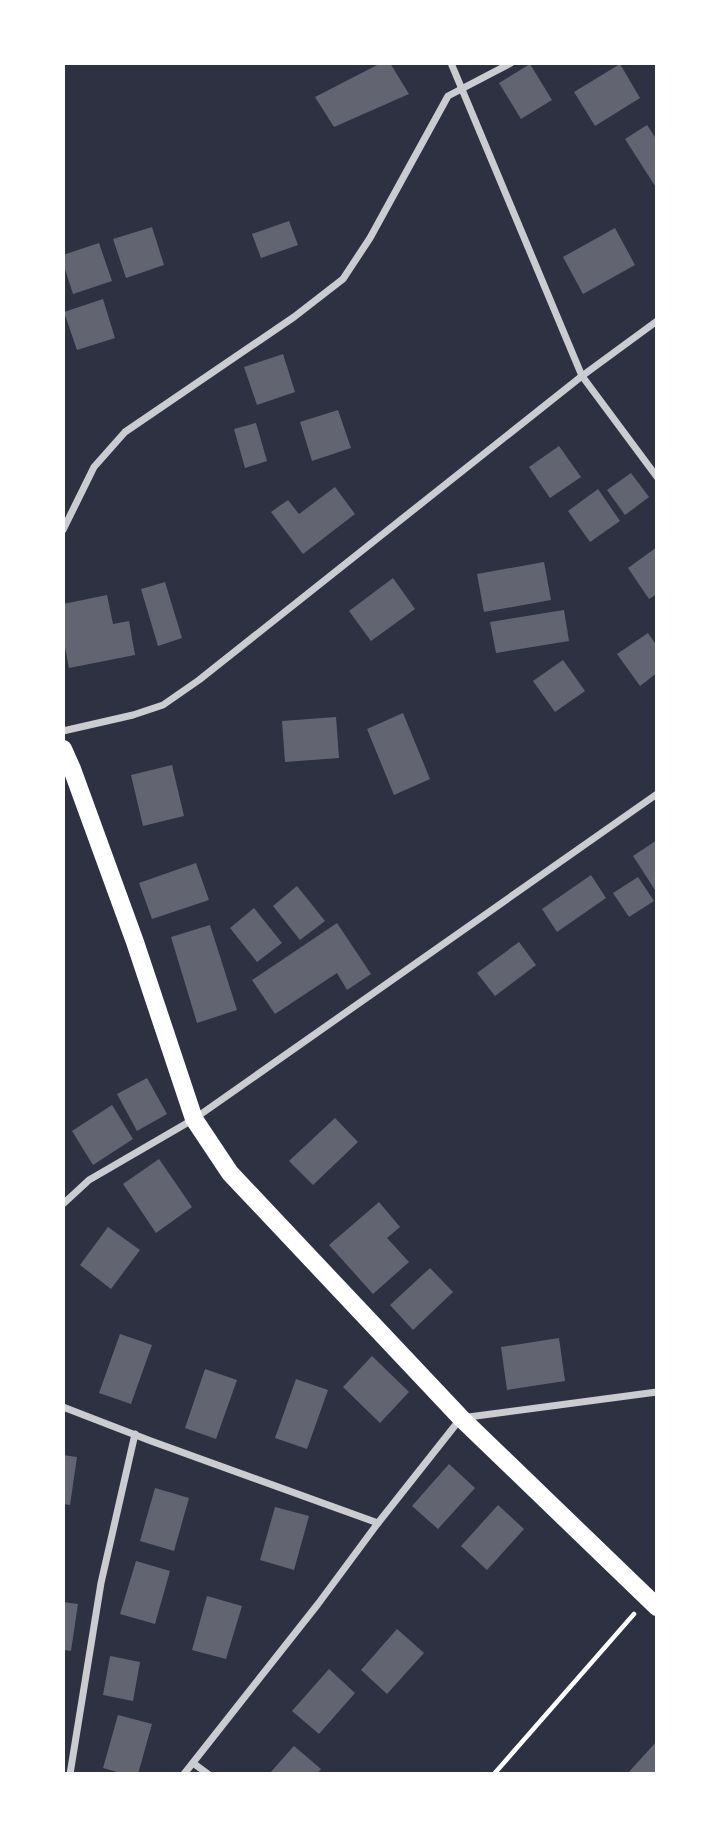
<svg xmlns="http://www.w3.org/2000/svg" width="720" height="1837" font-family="'PT Sans',sans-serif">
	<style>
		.building { fill: #626471 }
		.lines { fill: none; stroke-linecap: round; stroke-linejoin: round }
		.path { stroke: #fff; stroke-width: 4.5 }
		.minor { stroke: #caccd0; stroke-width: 7 }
		.primary { stroke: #fff; stroke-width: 18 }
	</style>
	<rect width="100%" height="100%" fill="#2d3142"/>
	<g class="building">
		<path d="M 381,63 L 390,63 L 409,94 L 334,127 L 315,97 Z"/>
		<path d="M 530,64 L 552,100 L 521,119 L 499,83 Z"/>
		<path d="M 620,64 L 640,98 L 595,126 L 574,92 Z"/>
		<path d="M 647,125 L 657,140 L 657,189 L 625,139 Z"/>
		<path d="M 289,221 L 298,245 L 261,258 L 252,234 Z"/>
		<path d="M 152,227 L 164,265 L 126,278 L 113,239 Z"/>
		<path d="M 615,228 L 635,265 L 583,294 L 563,257 Z"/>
		<path d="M 99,243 L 112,281 L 73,294 L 63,263 L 63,255 Z"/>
		<path d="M 103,299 L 115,338 L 77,350 L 64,312 Z"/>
		<path d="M 283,354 L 295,392 L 257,405 L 244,367 Z"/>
		<path d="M 338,410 L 351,448 L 312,461 L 300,422 Z"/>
		<path d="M 256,423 L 267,461 L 245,468 L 234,429 Z"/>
		<path d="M 559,446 L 581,477 L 550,498 L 529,467 Z"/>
		<path d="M 631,473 L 649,497 L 625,515 L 607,490 Z"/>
		<path d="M 335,487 L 355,514 L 303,554 L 271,512 L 288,500 L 299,514 Z"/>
		<path d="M 598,489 L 620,521 L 590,542 L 568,511 Z"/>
		<path d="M 657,547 L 657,594 L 649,599 L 628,568 Z"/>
		<path d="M 544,562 L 551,600 L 484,612 L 477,574 Z"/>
		<path d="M 393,578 L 415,609 L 371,641 L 349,611 Z"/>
		<path d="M 165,582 L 182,638 L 158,646 L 141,589 Z"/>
		<path d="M 107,595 L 113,624 L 129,621 L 135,655 L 69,668 L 63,637 L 63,604 Z"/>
		<path d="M 564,610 L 569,641 L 496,653 L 490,622 Z"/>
		<path d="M 648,633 L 657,646 L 657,673 L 640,686 L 617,654 Z"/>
		<path d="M 563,660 L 585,691 L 555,712 L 533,681 Z"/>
		<path d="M 403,713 L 430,779 L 394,795 L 367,729 Z"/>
		<path d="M 336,717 L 339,758 L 285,762 L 282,721 Z"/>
		<path d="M 172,765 L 184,816 L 143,826 L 131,775 Z"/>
		<path d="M 657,840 L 657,893 L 633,856 Z"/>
		<path d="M 196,863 L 209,900 L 152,919 L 139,883 Z"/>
		<path d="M 591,875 L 606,898 L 557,932 L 542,909 Z"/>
		<path d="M 638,877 L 654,901 L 629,917 L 613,893 Z"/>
		<path d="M 297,886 L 325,921 L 300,940 L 273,906 Z"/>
		<path d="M 254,908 L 282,943 L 257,962 L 230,928 Z"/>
		<path d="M 337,923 L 371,974 L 347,990 L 337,973 L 275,1014 L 252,980 Z"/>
		<path d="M 210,925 L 237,1010 L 197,1023 L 171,937 Z"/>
		<path d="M 519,942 L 536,965 L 495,996 L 477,973 Z"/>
		<path d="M 147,1078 L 167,1114 L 137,1131 L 117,1094 Z"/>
		<path d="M 112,1105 L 133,1139 L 93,1165 L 72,1131 Z"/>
		<path d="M 335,1118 L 358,1142 L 313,1185 L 289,1161 Z"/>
		<path d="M 159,1159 L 192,1207 L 156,1233 L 123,1184 Z"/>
		<path d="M 379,1202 L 400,1227 L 387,1238 L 409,1262 L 373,1294 L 329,1245 Z"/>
		<path d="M 108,1227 L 140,1250 L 111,1289 L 80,1265 Z"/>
		<path d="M 430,1268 L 453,1292 L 413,1330 L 390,1305 Z"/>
		<path d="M 120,1334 L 152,1345 L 131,1404 L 99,1393 Z"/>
		<path d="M 559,1338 L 565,1381 L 507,1390 L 501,1347 Z"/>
		<path d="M 372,1356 L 409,1392 L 380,1423 L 343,1387 Z"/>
		<path d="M 205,1369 L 237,1380 L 216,1439 L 185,1428 Z"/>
		<path d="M 296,1379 L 328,1390 L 307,1449 L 275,1438 Z"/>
		<path d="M 63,1455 L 77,1457 L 70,1505 L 63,1504 Z"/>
		<path d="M 449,1464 L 475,1488 L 438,1529 L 412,1506 Z"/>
		<path d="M 155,1488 L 189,1498 L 174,1551 L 140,1541 Z"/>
		<path d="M 498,1505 L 524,1529 L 487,1570 L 461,1546 Z"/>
		<path d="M 275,1507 L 309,1516 L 294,1570 L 260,1560 Z"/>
		<path d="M 136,1561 L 170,1571 L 155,1624 L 120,1614 Z"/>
		<path d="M 207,1596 L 242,1606 L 226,1659 L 192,1650 Z"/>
		<path d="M 63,1602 L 78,1604 L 71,1651 L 63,1650 Z"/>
		<path d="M 397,1629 L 424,1653 L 387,1694 L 361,1670 Z"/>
		<path d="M 110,1656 L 140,1662 L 133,1701 L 103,1695 Z"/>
		<path d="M 329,1669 L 355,1693 L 319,1734 L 292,1711 Z"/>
		<path d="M 118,1715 L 152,1724 L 138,1774 L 124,1774 L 103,1768 Z"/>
		<path d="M 657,1741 L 657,1774 L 627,1774 Z"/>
		<path d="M 294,1746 L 321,1769 L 317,1774 L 269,1774 Z"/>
	</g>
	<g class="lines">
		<path class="path" d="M 494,1774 L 634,1614"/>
		<g class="minor">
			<path d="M 451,63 L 582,376 L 657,477"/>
			<path d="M 63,530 L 94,467 L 125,432 L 294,317 L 343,279 L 370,238 L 448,96 L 511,63"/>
			<path d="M 63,731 L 133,715 L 163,705 L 199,680 L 582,376 L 657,321"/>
			<path d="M 63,1204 L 89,1180 L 194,1119 L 657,794"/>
			<path d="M 63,1407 L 151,1441 L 378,1523"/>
			<path d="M 193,1763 L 208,1774"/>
			<path d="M 70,1774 L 101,1583 L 135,1434"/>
			<path d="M 184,1774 L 318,1604 L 378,1523 L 461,1418 L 657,1392"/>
		</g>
		<path class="primary" d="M 63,749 L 72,769 L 135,942 L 194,1119 L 230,1173 L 461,1418 L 657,1607"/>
	</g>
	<rect width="720" height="1837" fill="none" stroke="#ffffff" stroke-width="130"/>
</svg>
